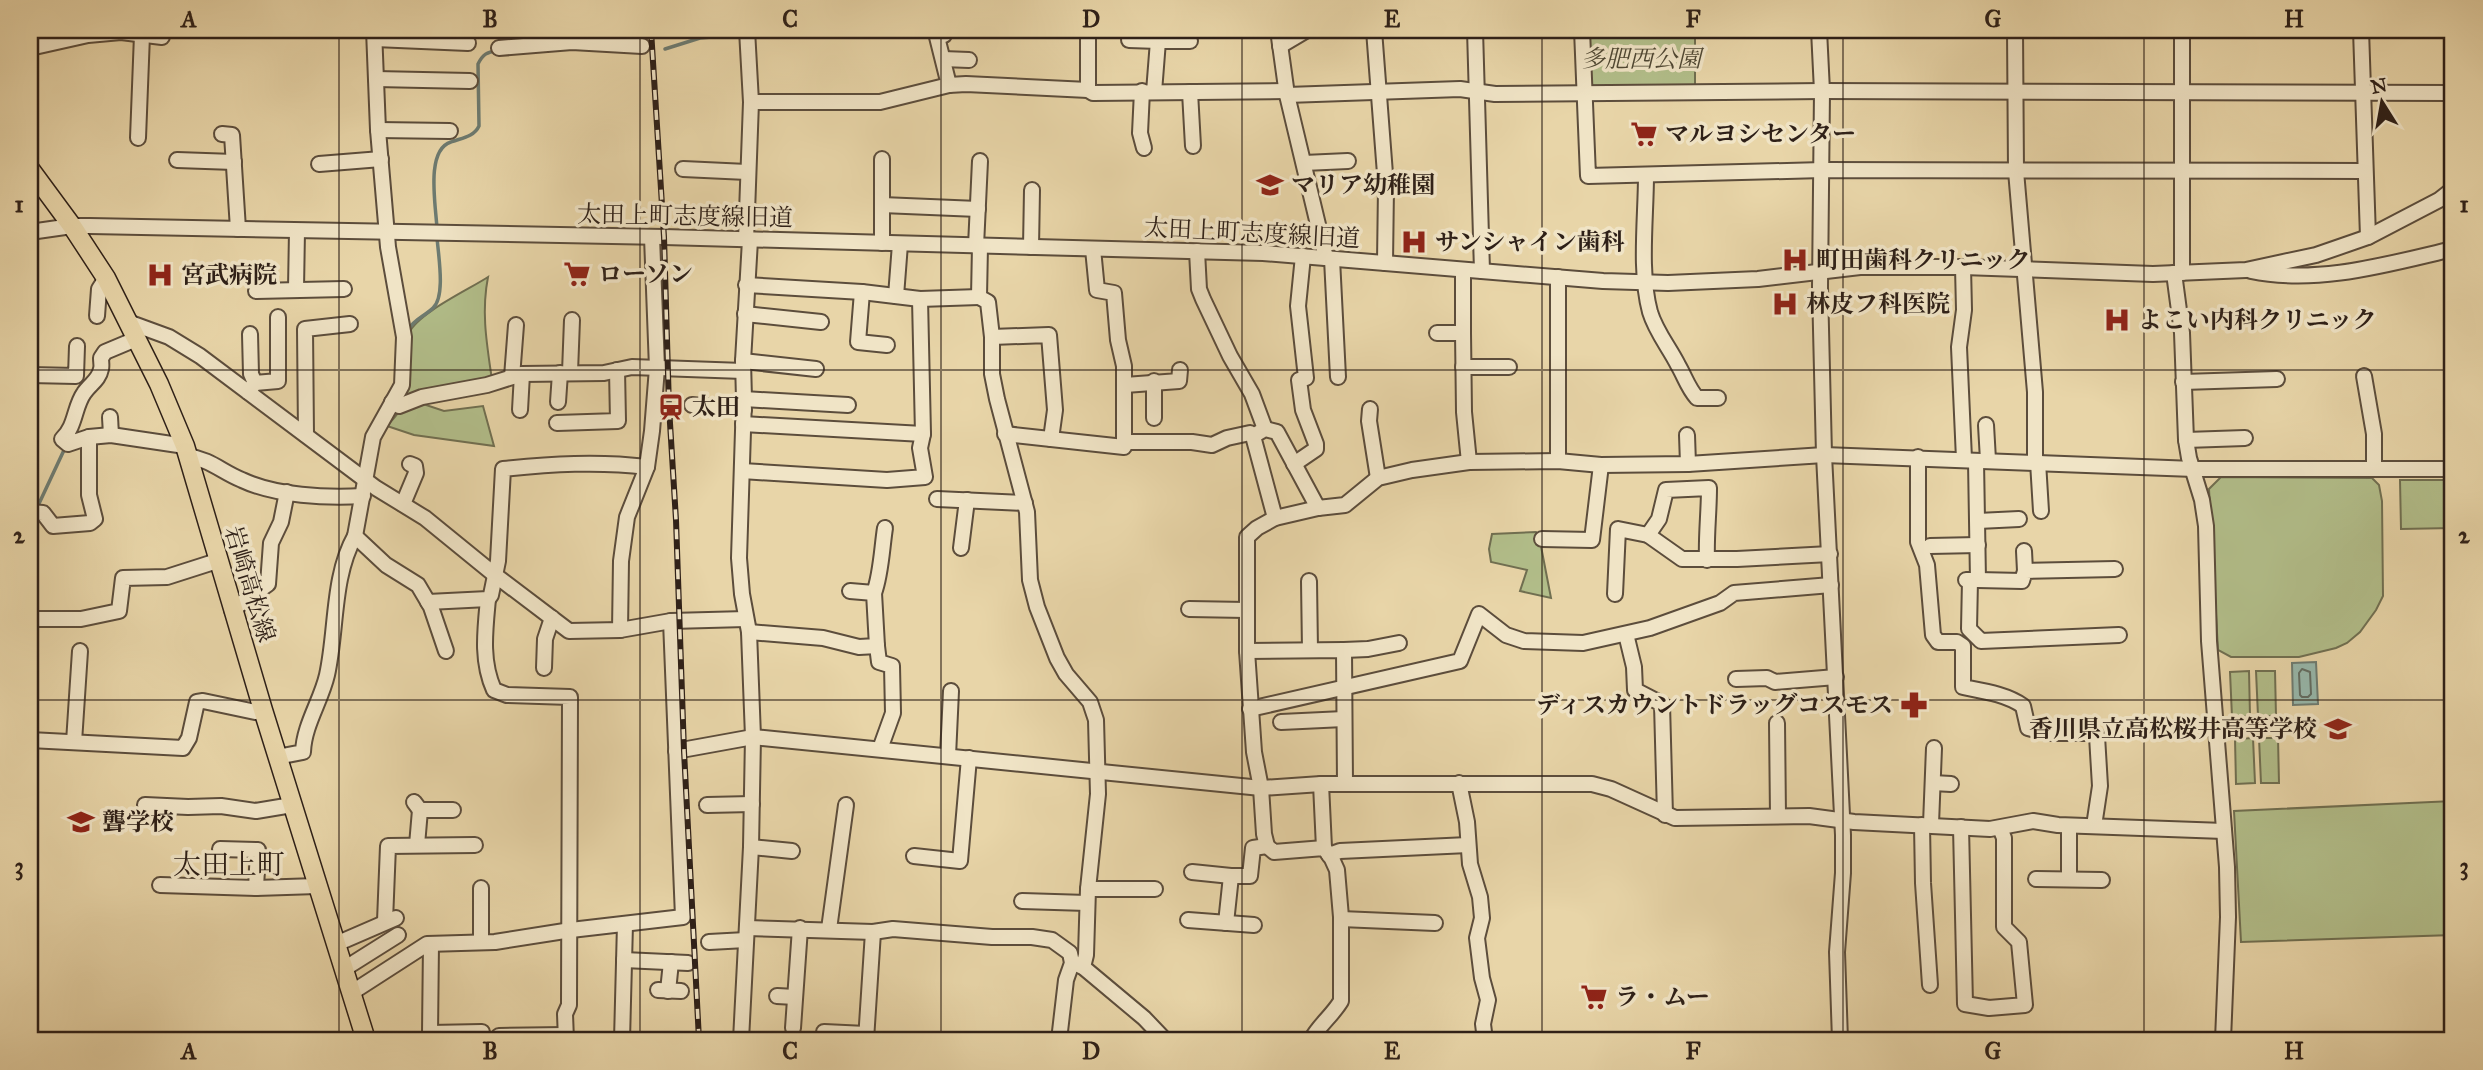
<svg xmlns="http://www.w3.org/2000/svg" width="2483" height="1070" font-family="'IM FELL Great Primer','Noto Serif JP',serif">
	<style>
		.green { fill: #b2be8a; stroke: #706f51; stroke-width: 2 }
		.water { fill: #97b8ac; stroke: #6d7b71; stroke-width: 2 }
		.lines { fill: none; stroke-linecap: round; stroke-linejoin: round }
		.shore { stroke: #626c62; stroke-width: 2 }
		.stream { stroke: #6d7b71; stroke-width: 3.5 }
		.minor-casing { stroke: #5c4d3c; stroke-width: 18 }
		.major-casing { stroke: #2e2018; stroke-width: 21 }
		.minor { stroke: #f0e4c6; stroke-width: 14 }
		.major { stroke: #e8d5a8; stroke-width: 18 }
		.rail-casing { stroke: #2e2018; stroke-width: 6 }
		.rail { stroke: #f0e4c6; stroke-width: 3.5; stroke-dasharray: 10; stroke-linecap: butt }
		.grid { fill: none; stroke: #2e2018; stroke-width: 2; stroke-opacity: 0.55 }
		.labels { text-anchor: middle; stroke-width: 7; stroke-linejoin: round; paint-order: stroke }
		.park-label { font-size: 24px; font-style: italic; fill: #4f4834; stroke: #f0e4c6 }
		.poi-label { font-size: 24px; font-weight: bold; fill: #2e2018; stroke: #f0e4c6; text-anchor: start }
		.street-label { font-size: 24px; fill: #2e2018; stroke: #f0e4c6 }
		.quarter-label { font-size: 28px; fill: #2e2018; stroke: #f0e4c6 }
		.neatline { fill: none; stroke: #2e2018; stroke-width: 2.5 }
		.grid-label { font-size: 23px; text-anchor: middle; font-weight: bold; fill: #2e2018 }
	</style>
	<rect width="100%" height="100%" fill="#e8d5a8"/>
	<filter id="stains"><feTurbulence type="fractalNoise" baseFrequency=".00286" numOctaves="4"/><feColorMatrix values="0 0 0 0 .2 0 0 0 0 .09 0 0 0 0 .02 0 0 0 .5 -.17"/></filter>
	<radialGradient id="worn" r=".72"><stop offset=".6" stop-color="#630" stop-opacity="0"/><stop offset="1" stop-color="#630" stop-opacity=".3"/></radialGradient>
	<g class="green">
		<path d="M 1587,30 L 1695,30 L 1695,88 L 1596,89 L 1591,84 Z"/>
		<path d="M 488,277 C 481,313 487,345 492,380 L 423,404 L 444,411 L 483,406 L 494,446 L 414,435 L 387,426 C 391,421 398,415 400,409 C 408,389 401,353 409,333 C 418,313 468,290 488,277 Z"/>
		<path d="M 2221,477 L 2372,478 L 2379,485 L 2382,501 L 2383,596 L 2376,610 L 2360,632 L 2347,643 L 2336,648 L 2299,657 L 2231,657 L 2218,650 L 2209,489 Z"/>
		<path d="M 2400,480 L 2453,480 L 2453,528 L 2401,529 Z"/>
		<path d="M 1536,532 L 1539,536 L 1551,598 L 1520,591 L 1527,570 L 1491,562 L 1489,549 L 1492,534 Z"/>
		<path d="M 2249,671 L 2250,716 L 2232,717 L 2230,672 Z"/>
		<path d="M 2256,671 L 2275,671 L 2276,716 L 2258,716 Z"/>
		<path d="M 2253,738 L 2255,783 L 2236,784 L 2235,739 Z"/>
		<path d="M 2259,738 L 2278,738 L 2279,783 L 2261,783 Z"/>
		<path d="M 2453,801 L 2453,935 L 2241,942 L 2234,811 Z"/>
	</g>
	<path class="water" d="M 2316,662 L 2318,704 L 2293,705 L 2292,663 Z"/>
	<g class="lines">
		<path class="shore" d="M 2302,669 L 2310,672 L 2311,694 L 2308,697 L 2302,697 L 2300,695 L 2299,673 Z"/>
		<g class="stream">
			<path d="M 665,49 L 700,38 L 736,35 L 737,30"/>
			<path d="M 437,229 C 436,206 425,150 451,142 C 461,138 474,137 479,126 L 478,64 C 483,54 487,52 497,51"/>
			<path d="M 408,330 C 414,319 425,316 433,308 C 446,296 438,254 437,237"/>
			<path d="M 36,510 L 65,448"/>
		</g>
		<g class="minor-casing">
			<g id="minor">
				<path d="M 945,30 L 944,35 L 937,37 L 949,85"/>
				<path d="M 1278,30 L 1287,95 L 1326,258"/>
				<path d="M 1374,30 L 1386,187 L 1385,263"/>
				<path d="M 1475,30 L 1482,271"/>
				<path d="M 1582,30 L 1588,176 L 1823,170 L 2365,171"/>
				<path d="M 1819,30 L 1822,91 L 1820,287 L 1824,455 L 1843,835 L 1843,873 L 1837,952 L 1840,1040"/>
				<path d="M 2015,30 L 2016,171 L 2035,392 L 2035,462"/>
				<path d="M 2182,30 L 2182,273"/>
				<path d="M 2361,30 L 2368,237"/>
				<path d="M 375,39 L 468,43"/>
				<path d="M 1129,40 L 1158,41 L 1154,92"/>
				<path d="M 1158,41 L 1190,41"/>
				<path d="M 1280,46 L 1307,30"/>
				<path d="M 30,48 L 88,35 L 121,32 L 162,37"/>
				<path d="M 499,48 L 572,42 L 642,46"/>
				<path d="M 943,59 L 969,60"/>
				<path d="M 376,79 L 470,81"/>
				<path d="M 1088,90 L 1088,30"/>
				<path d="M 1142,91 L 1140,133 L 1144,148"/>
				<path d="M 1190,92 L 1193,146"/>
				<path d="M 1287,95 L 1460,89 L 1495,94 L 1822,91 L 2453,93"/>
				<path d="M 751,102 L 880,102 L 949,85 L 966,84 L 1088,90 L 1093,93 L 1286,91"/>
				<path d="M 378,130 L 450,131"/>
				<path d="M 222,134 L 232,135 L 238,229"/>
				<path d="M 138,138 L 142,35"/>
				<path d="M 177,160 L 234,162"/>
				<path d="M 1304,163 L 1348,161"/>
				<path d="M 319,164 L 381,159"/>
				<path d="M 683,169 L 747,172"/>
				<path d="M 1646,175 C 1646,218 1639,271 1650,312 C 1656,332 1669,347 1678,365 C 1685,377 1688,388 1697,398 L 1718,398"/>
				<path d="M 882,205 L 978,209"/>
				<path d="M 30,232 L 72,226 L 90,226 L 664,237 L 1263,253 L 1603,281 L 1668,283 L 1758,279 L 1860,267 L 1963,267 L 2153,274 L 2246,270 L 2316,255 L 2368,237 L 2439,200 L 2453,189"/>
				<path d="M 746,240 L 751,102 L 747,30"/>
				<path d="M 882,243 L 882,159"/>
				<path d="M 976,246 L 980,161"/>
				<path d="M 980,246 L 979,297 L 988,302 L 992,337 L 992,374 L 997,399 L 1027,512 L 1030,580 L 1037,607 L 1057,658 L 1066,674 L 1090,702 L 1096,720 L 1098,794 L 1088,889 L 1086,955 L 1083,967"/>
				<path d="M 1031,247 L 1032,190"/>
				<path d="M 1197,251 L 1199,289 L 1203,299 L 1230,356 L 1252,394 L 1265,429"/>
				<path d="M 1332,259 L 1338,377"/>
				<path d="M 1963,267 L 1964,310 L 1959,347 L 1964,459"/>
				<path d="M 2251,271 C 2318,285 2388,264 2453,249"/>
				<path d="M 2174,273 L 2182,333 L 2186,440 L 2189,458 L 2202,500 L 2206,526 L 2209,641 L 2227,867 L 2228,917 L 2223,1040"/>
				<path d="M 746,285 L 862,292 L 920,299 L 979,297"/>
				<path d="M 296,289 L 297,231"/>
				<path d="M 256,291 L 344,289"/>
				<path d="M 862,292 L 858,342 L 887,345"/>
				<path d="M 896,296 L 900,244"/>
				<path d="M 745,314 L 821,322"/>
				<path d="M 97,316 L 99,289 L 106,278"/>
				<path d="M 128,322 L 169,337 L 200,356 L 376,488 L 425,518 L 495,575 L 569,631 L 620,630 L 671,621 L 746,619"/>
				<path d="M 1437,333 L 1463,333 L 1463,270"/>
				<path d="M 1463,333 L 1464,412 L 1469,462"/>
				<path d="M 250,334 L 251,374 L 255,383"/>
				<path d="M 992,337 L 1049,335 L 1055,410 L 1051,439"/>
				<path d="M 136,339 L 105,352 L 101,358 C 101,362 102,366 101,369 C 99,380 90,384 84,393 C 74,407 76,426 62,439 L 68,444 L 89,437 L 111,435 L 185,446"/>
				<path d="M 743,361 L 816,369"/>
				<path d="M 1463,367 L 1509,367"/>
				<path d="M 570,372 L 572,320"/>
				<path d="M 30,375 L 76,376 L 77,346"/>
				<path d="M 2364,376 L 2374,434 L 2374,469"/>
				<path d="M 512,377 L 516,325"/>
				<path d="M 1154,381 L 1154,418"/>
				<path d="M 2183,382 L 2277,379"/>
				<path d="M 1125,385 L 1179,381 L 1180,370"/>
				<path d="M 248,392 L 255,383 L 278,381 L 278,317"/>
				<path d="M 744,399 L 848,405"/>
				<path d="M 392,402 L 399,406 L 422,397 L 487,385 L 522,374 L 604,373 L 632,367 L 743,371"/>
				<path d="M 558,402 L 560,373"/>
				<path d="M 692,405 L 744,410"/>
				<path d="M 1370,409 L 1369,421 L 1378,478"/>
				<path d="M 520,410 L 522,374"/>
				<path d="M 110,417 L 111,435"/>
				<path d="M 557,423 L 618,421 L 617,370"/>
				<path d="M 743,424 L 923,434"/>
				<path d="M 1986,425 L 1988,460"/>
				<path d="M 1005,434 L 1124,447 L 1124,366 L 1118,340 L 1114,293 L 1097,290 L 1093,249"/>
				<path d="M 306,435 L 305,329 L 350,324"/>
				<path d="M 1687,435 L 1688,464"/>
				<path d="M 2186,440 L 2245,438"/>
				<path d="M 1124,442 L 1192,442 L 1212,445 L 1227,438 L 1250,433 L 1253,436"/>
				<path d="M 187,456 C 212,460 220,471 242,480 C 276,496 326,498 363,496"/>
				<path d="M 1918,457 L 1918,542 L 1927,565 L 1933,635 L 1938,642 L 1957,642 L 1963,646 L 1963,687 C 1983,691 2006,694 2023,706 L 2028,728 L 2047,733 L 2090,733 L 2097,736 L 2100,786 L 2094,826"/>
				<path d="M 1558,461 L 1558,277"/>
				<path d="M 2038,462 L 2041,511"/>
				<path d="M 1294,464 L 1316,449 L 1316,444 L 1303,410 L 1299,380 L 1306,378 L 1298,306 L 1303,256"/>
				<path d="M 742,471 L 887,480 L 925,477 L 920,448 L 923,434 L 920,299"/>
				<path d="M 937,499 L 1025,503"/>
				<path d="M 403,504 L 416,473 L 415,466 L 410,464"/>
				<path d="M 30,512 L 43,513 L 53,526 L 90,523 L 95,519 L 89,495 L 89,437"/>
				<path d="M 1275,518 L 1253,436 L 1265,429 L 1277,432 L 1318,508"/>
				<path d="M 1978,521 L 2019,519"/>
				<path d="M 1648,535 L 1659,519 L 1666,490 L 1709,488 C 1709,512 1706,536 1707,560"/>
				<path d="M 355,536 L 386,565 L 418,585 L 431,607 L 446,651"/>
				<path d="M 1542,539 L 1592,540 L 1601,465"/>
				<path d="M 1930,546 L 1978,545"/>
				<path d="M 961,548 L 967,500"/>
				<path d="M 2024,551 L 2025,571"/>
				<path d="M 1966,580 L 1978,580 L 1976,461"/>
				<path d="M 1970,580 L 1969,629 L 1981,641 L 2119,635"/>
				<path d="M 1978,580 L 2022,581 L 2025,571 L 2115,569"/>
				<path d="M 1309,581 L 1310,650"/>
				<path d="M 874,593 C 881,575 882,547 885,528"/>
				<path d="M 1615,594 L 1618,529 L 1648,535 L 1682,559 L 1737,559 L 1830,554"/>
				<path d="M 488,599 C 485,631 481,661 494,690 L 507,695 L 570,697 L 569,1005 L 565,1014 L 566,1040"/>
				<path d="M 428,602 L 488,599 L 491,595 L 498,561 L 503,469 C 551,464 598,461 647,467"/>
				<path d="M 1189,609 L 1246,610"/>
				<path d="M 232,610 L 268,584 L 271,543 L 281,522 L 287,492"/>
				<path d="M 30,619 L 81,619 L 119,611 L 123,578 L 167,577 L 217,561"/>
				<path d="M 620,630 L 621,561 L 627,517 L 647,467 L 652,431 L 657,368 L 652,237"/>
				<path d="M 749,632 L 823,638 L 859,647 L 877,646 L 874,593 L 850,591"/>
				<path d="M 1626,634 L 1634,667 L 1635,690 L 1662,704 L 1665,815"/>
				<path d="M 877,646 L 879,662 L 892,666 L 893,713 L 880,749"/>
				<path d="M 1344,650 L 1368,649 L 1399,643"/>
				<path d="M 1247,651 L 1254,752 L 1261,788 L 1264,834 L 1267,846 L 1274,852 L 1324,848 L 1332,859 L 1337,870 L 1341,917 L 1341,1001 C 1332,1016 1319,1025 1311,1040"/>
				<path d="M 544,668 L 545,639 L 552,618"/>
				<path d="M 1736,679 L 1767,678 L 1775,682 L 1836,677"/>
				<path d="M 1250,709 L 1460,661 L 1479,614 L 1506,635 L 1524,641 L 1583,643 L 1650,628 L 1720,603 L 1734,593 L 1831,585"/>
				<path d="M 1281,722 L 1344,719"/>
				<path d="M 1777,723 L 1778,816"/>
				<path d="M 30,740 L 183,748 L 189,738 L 197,702 L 203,701 L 255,712 L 263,710"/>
				<path d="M 74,742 L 80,651"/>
				<path d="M 676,751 L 753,737 L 1261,788 L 1321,784 L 1592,784 L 1611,789 L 1675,818 L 1809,816 L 1854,822 L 1990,829 L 2033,821 L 2058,825 L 2224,831"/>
				<path d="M 948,756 L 951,691"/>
				<path d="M 277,757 L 303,752 C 304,725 321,701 327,675 C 337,630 332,577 355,536 L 373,437 L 402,385 L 404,337 L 388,247 L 378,130 L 374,30"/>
				<path d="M 1459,783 L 1467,822 L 1470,864 L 1480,897 L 1482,918 L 1477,938 L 1482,978 L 1488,1000 L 1483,1024 L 1485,1040"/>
				<path d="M 1933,783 L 1951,784"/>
				<path d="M 1321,784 L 1324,848"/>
				<path d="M 1345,784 L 1344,650 L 1247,651 L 1247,537 L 1257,528 L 1275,518 L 1318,508 L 1345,505 L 1378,478 L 1412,470 L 1469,462 L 1558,461 L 1601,465 L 1688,464 L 1824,455 L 2194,469 L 2453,469"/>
				<path d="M 414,802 L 420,810 L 453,810"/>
				<path d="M 145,805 L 188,807 L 221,806 L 256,811 L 292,805"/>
				<path d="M 707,805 L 752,804"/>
				<path d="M 1931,824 L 1934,748"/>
				<path d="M 1922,825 L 1923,883 L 1930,985"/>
				<path d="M 2069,826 L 2069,879"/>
				<path d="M 1961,827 L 1965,1004 L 1989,1008 L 2025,1005 L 2019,942 L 2004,927 L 2004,838 L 2000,828"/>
				<path d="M 417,845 L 420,810"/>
				<path d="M 751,847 L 792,851"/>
				<path d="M 220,849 L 258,850 L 256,888"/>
				<path d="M 1329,855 L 1340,851 L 1468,845"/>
				<path d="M 914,856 L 960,861 L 969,758"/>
				<path d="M 1192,872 L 1231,876 L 1250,876 L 1253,848 L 1267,846"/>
				<path d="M 2036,879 L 2102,880"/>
				<path d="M 160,885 L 256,888 L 317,886"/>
				<path d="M 481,888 L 481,942"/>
				<path d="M 1088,889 L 1155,889"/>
				<path d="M 1022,901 L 1087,903"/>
				<path d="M 1341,919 L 1435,923"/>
				<path d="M 1188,920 L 1254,925"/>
				<path d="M 385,921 L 388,846 L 475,845"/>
				<path d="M 1226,923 L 1231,876"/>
				<path d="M 747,928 L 873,932 L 893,929 L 992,937 L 1032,937 L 1052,940 L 1070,953 L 1072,963 L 1066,980 L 1059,1040"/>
				<path d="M 829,929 L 846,805"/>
				<path d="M 709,942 L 746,940"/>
				<path d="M 336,944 L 396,918"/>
				<path d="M 431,944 L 430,1033 L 482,1032"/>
				<path d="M 624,960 L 688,963"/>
				<path d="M 1074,963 L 1083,967 L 1144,1018 L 1165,1040"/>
				<path d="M 344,969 L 398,935"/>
				<path d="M 658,990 L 681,991"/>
				<path d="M 668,991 L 671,962"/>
				<path d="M 351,993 L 427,944 L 495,942 L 571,930 L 683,917 L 671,621"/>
				<path d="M 777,996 L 795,997"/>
				<path d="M 793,1028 L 800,928"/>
				<path d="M 824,1032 L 866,1034"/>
				<path d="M 499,1036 L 566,1035"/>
				<path d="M 622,1040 L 625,924"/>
				<path d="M 741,1040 L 751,847 L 753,737 L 749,632 L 742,594 L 739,558 L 744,399 L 743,361 L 750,240"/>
				<path d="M 866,1040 L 873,932"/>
			</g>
		</g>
		<g class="major-casing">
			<path id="major" d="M 30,169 L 72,226 L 106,278 L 159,384 L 185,446 L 263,710 L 366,1040"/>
		</g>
		<use href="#minor" class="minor"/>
		<use href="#major" class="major"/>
		<g class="rail-casing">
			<path id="rail" d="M 651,30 L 664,237 L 669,407 L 676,520 L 684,751 L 699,1040"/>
		</g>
		<use href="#rail" class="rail"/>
	</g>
	<path class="grid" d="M 339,30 L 339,1040M 640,30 L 640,1040M 941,30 L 941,1040M 1242,30 L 1242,1040M 1542,30 L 1542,1040M 1843,30 L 1843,1040M 2144,30 L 2144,1040M 30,370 L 2453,370M 30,700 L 2453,700"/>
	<defs>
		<g id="supermarket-bare" transform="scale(2.1)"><path d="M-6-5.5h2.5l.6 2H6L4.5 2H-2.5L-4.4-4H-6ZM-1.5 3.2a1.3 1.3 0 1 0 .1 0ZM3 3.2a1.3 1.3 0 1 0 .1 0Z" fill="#8f2418" stroke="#f0e4c6" stroke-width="2.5" paint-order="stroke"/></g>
		<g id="school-bare" transform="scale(2.1)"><path d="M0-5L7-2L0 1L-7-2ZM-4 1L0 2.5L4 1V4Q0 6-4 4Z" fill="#8f2418" stroke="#f0e4c6" stroke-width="2.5" paint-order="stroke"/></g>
		<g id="hospital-bare" transform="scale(2.1)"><path d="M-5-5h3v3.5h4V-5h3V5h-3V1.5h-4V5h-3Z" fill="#8f2418" stroke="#f0e4c6" stroke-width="2.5" paint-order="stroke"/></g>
		<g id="station-bare" transform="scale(2.1)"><path d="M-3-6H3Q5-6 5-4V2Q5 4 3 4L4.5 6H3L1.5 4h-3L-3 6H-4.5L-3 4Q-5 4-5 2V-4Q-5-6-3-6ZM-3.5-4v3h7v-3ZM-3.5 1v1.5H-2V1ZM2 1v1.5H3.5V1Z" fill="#8f2418" stroke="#f0e4c6" stroke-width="2.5" paint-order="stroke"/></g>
		<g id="pharmacy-bare" transform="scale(2.1)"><path d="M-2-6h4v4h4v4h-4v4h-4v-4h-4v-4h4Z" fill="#8f2418" stroke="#f0e4c6" stroke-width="2.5" paint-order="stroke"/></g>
	</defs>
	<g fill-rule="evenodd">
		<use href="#supermarket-bare" x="1644" y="134"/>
		<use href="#school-bare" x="1270" y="185"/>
		<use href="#hospital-bare" x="1414" y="242"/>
		<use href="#hospital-bare" x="1795" y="260"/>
		<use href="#supermarket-bare" x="577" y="274"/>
		<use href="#hospital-bare" x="160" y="275"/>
		<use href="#hospital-bare" x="1785" y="304"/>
		<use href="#hospital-bare" x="2117" y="320"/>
		<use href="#station-bare" x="671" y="407"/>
		<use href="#pharmacy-bare" x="1914" y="705"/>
		<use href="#school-bare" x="2338" y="729"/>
		<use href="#school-bare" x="81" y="822"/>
		<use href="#supermarket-bare" x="1594" y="997"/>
	</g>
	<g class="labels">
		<g class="park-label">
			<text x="1641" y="67">多肥西公園</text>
		</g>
		<g class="poi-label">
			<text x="1665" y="142">マルヨシセンター</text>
			<text x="1291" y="193">マリア幼稚園</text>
			<text x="1435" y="250">サンシャイン歯科</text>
			<text x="1816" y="268">町田歯科クリニック</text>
			<text x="598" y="282">ローソン</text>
			<text x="181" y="283">宮武病院</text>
			<text x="1806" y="312">林皮フ科医院</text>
			<text x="2138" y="328">よこい内科クリニック</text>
			<text x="692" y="415">太田</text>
			<text x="1893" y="713" text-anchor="end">ディスカウントドラッグコスモス</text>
			<text x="2317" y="737" text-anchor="end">香川県立高松桜井高等学校</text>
			<text x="102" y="830">聾学校</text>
			<text x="1615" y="1005">ラ・ムー</text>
		</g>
		<g class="street-label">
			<text transform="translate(685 216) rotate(1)" y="8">太田上町志度線旧道</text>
			<text transform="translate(1252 233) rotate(3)" y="8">太田上町志度線旧道</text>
			<text transform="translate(250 584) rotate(73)" y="8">岩崎高松線</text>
		</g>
		<g class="quarter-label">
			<text x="229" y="874">太田上町</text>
		</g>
	</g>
	<rect width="2483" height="1070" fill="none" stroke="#e8d5a8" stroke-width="77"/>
	<g transform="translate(2382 102) rotate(349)" stroke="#f0e4c6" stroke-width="5" paint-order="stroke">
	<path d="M0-5L12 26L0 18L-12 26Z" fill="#2e2018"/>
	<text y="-10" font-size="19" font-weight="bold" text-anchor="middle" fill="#2e2018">N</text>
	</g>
	<rect x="38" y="38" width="2406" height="994" class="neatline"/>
	<g class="grid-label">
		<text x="189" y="27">A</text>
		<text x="490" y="27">B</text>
		<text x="790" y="27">C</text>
		<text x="1091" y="27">D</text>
		<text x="1392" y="27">E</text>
		<text x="1693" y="27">F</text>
		<text x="1993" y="27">G</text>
		<text x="2294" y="27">H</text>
		<text x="19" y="212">1</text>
		<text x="2464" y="212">1</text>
		<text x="19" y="543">2</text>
		<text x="2464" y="543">2</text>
		<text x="19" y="874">3</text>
		<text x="2464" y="874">3</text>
		<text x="189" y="1059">A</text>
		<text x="490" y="1059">B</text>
		<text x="790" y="1059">C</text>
		<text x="1091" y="1059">D</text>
		<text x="1392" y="1059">E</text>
		<text x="1693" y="1059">F</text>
		<text x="1993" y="1059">G</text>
		<text x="2294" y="1059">H</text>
	</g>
	<rect width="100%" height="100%" filter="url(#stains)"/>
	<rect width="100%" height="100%" fill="url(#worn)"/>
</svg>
